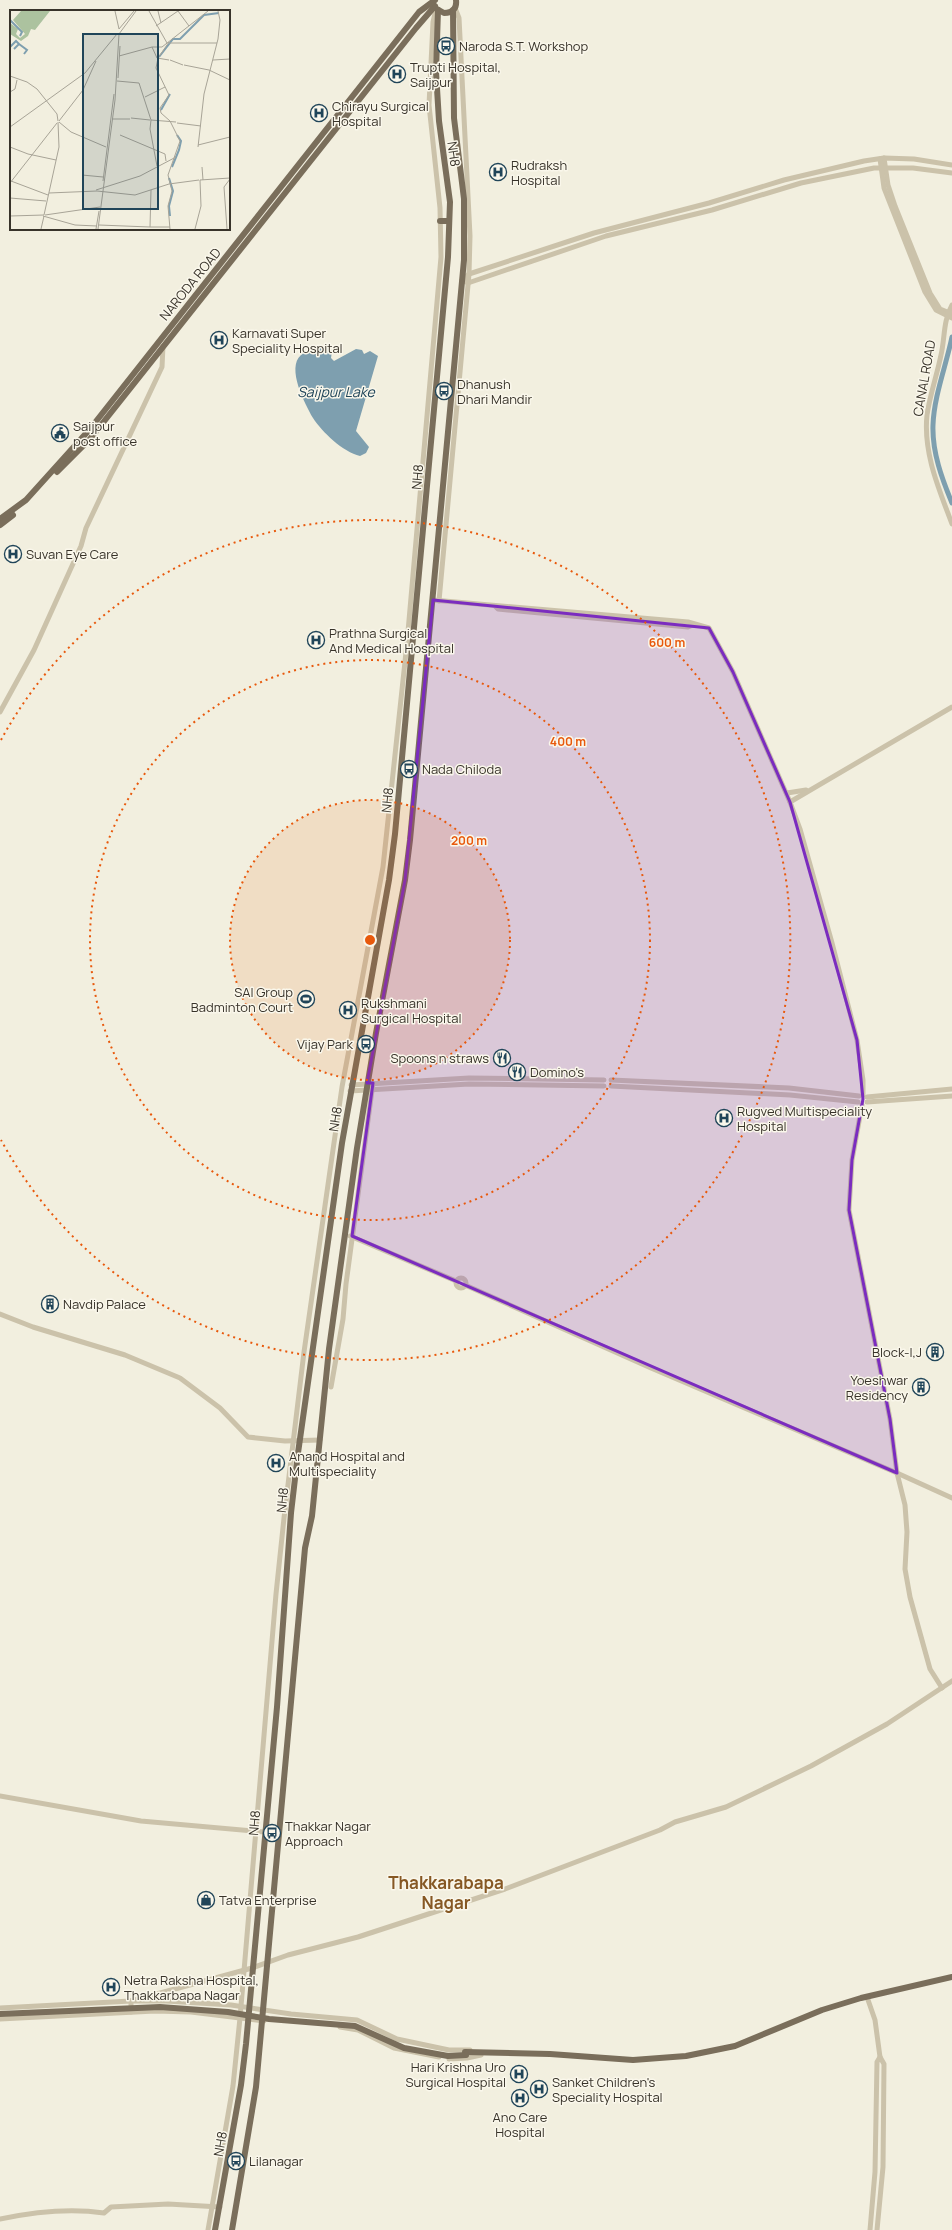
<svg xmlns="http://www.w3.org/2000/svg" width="952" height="2230" font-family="Manrope,sans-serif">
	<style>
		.water { fill: #7e9faf }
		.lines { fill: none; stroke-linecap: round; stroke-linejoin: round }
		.canal { stroke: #7e9faf; stroke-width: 5 }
		.minor { stroke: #cbc2aa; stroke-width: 5 }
		.major { stroke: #7a6e5b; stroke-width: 6 }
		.major-bridge { stroke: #7a6e5b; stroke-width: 6 }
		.marked { fill: #7b2cbf; fill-opacity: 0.2; stroke: #7b2cbf; stroke-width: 3; stroke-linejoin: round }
		.ring { fill: none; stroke: #e8590c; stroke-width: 2; stroke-dasharray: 2 4 }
		.labels { text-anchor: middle; stroke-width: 3; stroke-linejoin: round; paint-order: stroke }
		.poi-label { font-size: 13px; fill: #38332a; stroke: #faf7eb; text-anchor: start }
		.street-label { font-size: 13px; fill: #38332a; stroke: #faf7eb }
		.water-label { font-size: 14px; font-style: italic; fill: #204559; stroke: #faf7eb }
		.district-label { font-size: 17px; font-weight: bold; fill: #865824; stroke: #faf7eb }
		.inset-river { fill: none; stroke: #7e9faf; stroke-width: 2 }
		.inset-road { fill: none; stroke: #a8a497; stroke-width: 1 }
		.view { fill: #204559; fill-opacity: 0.15; stroke: #204559; stroke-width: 2 }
		.inset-edge { fill: none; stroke: #38332a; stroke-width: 2 }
		.centre { fill: #e8590c; stroke: #faf7eb; stroke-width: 2 }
		.ring-label { font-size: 12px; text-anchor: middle; font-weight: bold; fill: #e8590c; stroke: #faf7eb; stroke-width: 3; stroke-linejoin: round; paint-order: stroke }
	</style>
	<rect width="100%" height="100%" fill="#f2efdf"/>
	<path class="water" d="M 329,346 L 332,351 L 331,358 L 334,361 L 356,349 L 362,350 L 364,354 L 370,351 L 378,356 L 356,431 L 369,447 L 366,453 L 360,456 C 343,452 322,432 313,418 C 305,404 286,368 301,355 C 307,349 321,348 329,346 Z"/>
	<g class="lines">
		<path class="canal" d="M 952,337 C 946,366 934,396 933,425 C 932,452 942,479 952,503"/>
		<g class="minor">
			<path d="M 884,158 L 888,185 L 895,206 L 930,293 L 940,309 L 952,314"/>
			<path d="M 880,159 L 884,188 L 925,292 L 936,310 L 952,318"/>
			<path d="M 952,165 L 914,159 L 884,158 L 864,161 L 784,180 L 709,203 L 594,233 L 469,274 L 462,280 L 468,283 L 606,236 L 712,210 L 801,183 L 874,168 L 913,168 L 952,173"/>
			<path d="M 952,305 C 943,321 945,338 941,355 C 937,375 930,394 927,415 C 923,453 939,489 952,524"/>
			<path d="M 433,600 L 688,622 L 709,628 L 733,672 L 790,802 L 800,829 L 832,943 L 857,1040 L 863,1080 L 863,1095"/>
			<path d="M 439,601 L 469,274 L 470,236 L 459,18 L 455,8"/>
			<path d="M 495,606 L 498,609 L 688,627 L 693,625"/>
			<path d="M 0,712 L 34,650 L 81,546 L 86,528 L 162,367 L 163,346"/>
			<path d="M 787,793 L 806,790"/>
			<path d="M 790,802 L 952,707"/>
			<path d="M 611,1080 L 789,1088 L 859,1096"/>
			<path d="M 351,1085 L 469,1078 L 604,1080"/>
			<path d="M 611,1086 L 790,1095 L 858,1102"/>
			<path d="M 350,1091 L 469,1084 L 604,1086"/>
			<path d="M 867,1097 L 952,1089"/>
			<path d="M 867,1102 L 952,1096"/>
			<path d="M 862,1105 L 852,1160 L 849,1210 L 890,1419 L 897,1473 L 905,1505 L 907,1532 L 905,1569 L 910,1597 L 930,1669 L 942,1688"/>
			<path d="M 350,1236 L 456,1281"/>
			<circle cx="461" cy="1283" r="5"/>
			<path d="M 465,1285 L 651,1368 L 897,1473 L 952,1498"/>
			<path d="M 0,1314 L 33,1327 L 125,1355 L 180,1378 L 220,1408 L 248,1437 L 285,1441 L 320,1440"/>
			<path d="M 331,1387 L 343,1319 L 346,1284 L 373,1083"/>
			<path d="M 0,1796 L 141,1821 L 264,1832"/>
			<path d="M 867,1997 L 875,2020 L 880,2057 L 884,2064 L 883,2167 L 877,2230"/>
			<path d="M 0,2008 L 131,2001 L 166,2001 L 231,2005 L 291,2014 L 357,2020 L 397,2039 L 449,2050 L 470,2050"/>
			<path d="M 131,2012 L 131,2001 L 252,1968 L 288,1955 L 358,1937 L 505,1889 L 660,1830 L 675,1822 L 726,1807 L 811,1766 L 887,1724 L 952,1681"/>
			<path d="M 0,2019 L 155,2011 L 191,2012 L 264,2021"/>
			<path d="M 340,2027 L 358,2030 L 394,2048 L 439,2057"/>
			<path d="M 449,2059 L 467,2058 L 481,2055"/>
			<path d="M 0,2219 C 33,2212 71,2208 104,2213 L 111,2207 L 168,2204 L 220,2207"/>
			<path d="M 208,2230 L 233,2086 L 240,2018 L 276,1594 L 284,1518 L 304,1352 L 342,1087 L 383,867 L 407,643 L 441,257 L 440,208 L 429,105 L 433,22 L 436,9"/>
			<path d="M 870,2230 L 875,2172 L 877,2062 L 880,2057"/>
		</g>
		<g class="major">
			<path d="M 437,9 L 444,13 C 453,13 457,8 456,0"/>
			<path d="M 440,221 L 449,221"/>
			<path d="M 57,472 L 90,439 L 416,28 L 435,6"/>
			<path d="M 0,519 L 26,500 L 90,429 L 419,12 L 435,0"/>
			<path d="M 0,525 L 13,515"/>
			<path d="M 465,2052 L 550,2054 L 633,2060 L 686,2056 L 735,2046 L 822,2010 L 861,1998 L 952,1977"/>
			<path d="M 215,2230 L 241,2085 L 246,2044 L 277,1707 L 291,1513 L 298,1453 L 342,1143 L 389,880 L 395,834 L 448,257 L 450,202 L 439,121 L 436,72 L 438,10"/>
			<path d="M 232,2230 L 256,2087 L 305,1548 L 312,1516 L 329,1349 L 357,1148 L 376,1033 L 405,880 L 410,840 L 464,260 L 464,199 L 454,118 L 453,10"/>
		</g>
		<path class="major-bridge" d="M 0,2014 L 160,2007 L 228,2012 L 269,2019 L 355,2026 L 404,2048 L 448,2056 L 466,2055"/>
	</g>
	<path class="marked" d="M 433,600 L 709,628 L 733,672 L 790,802 L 857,1040 L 863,1099 L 852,1160 L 849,1210 L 890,1419 L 897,1473 L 352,1236 L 373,1083 L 367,1083 L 405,880 Z"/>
	<circle cx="370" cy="940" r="140" fill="#e8590c" fill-opacity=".12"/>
	<g class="ring">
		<circle cx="370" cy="940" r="140"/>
		<circle cx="370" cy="940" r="280"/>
		<path d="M1 740A420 420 0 1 1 1 1140"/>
	</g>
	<defs>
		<g id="bus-ring" transform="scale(0.9)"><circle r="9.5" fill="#faf7eb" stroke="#204559" stroke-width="1.5"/><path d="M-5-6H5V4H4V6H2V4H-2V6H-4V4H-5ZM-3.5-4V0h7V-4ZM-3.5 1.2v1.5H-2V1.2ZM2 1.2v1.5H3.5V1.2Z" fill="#204559"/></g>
		<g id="hospital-ring" transform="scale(0.9)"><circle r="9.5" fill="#faf7eb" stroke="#204559" stroke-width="1.5"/><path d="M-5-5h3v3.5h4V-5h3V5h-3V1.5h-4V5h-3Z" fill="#204559"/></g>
		<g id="civic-ring" transform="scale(0.9)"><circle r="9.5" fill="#faf7eb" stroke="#204559" stroke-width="1.5"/><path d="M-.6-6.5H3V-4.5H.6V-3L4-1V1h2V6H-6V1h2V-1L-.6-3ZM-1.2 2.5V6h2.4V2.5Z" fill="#204559"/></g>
		<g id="stadium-ring" transform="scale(0.9)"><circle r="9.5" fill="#faf7eb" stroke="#204559" stroke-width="1.5"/><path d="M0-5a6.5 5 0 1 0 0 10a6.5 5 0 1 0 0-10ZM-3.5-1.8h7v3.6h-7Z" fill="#204559"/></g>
		<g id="restaurant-ring" transform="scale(0.9)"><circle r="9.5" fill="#faf7eb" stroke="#204559" stroke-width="1.5"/><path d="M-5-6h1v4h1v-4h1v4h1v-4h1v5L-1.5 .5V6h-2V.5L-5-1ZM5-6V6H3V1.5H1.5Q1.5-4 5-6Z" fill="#204559"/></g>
		<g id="building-ring" transform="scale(0.9)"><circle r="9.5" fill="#faf7eb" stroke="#204559" stroke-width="1.5"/><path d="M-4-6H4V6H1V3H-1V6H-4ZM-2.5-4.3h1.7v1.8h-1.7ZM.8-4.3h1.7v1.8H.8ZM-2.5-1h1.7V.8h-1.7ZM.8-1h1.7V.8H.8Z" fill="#204559"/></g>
		<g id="shop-ring" transform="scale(0.9)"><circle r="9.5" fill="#faf7eb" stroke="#204559" stroke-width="1.5"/><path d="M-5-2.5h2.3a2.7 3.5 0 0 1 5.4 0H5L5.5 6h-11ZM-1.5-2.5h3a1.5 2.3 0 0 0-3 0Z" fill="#204559"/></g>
	</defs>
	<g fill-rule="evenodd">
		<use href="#bus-ring" x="446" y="46"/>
		<use href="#hospital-ring" x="397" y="74"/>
		<use href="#hospital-ring" x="319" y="113"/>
		<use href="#hospital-ring" x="498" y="172"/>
		<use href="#hospital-ring" x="219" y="340"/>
		<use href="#bus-ring" x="444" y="391"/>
		<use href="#civic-ring" x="60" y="433"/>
		<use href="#hospital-ring" x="13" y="554"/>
		<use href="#hospital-ring" x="316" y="640"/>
		<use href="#bus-ring" x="409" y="769"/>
		<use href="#stadium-ring" x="306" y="999"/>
		<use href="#hospital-ring" x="348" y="1010"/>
		<use href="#bus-ring" x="366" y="1044"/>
		<use href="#restaurant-ring" x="502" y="1058"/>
		<use href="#restaurant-ring" x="517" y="1072"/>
		<use href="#hospital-ring" x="724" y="1118"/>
		<use href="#building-ring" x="50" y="1304"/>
		<use href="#building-ring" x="935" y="1352"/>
		<use href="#building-ring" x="921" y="1387"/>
		<use href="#hospital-ring" x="276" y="1463"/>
		<use href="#bus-ring" x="272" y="1833"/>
		<use href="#shop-ring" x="206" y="1900"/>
		<use href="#hospital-ring" x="111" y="1987"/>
		<use href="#hospital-ring" x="519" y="2074"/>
		<use href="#hospital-ring" x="539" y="2089"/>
		<use href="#hospital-ring" x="520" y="2098"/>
		<use href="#bus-ring" x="236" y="2161"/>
	</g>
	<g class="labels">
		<g class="poi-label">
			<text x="459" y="51">Naroda S.T. Workshop</text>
			<text x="410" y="72">Trupti Hospital,<tspan x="410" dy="15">Saijpur</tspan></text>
			<text x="332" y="111">Chirayu Surgical<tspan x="332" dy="15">Hospital</tspan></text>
			<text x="511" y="170">Rudraksh<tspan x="511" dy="15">Hospital</tspan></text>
			<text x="232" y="338">Karnavati Super<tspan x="232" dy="15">Speciality Hospital</tspan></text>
			<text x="457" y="389">Dhanush<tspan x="457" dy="15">Dhari Mandir</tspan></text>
			<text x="73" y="431">Saijpur<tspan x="73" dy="15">post office</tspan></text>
			<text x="26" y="559">Suvan Eye Care</text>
			<text x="329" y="638">Prathna Surgical<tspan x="329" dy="15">And Medical Hospital</tspan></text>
			<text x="422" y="774">Nada Chiloda</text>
			<text x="293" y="997" text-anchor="end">SAI Group<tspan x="293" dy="15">Badminton Court</tspan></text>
			<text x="361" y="1008">Rukshmani<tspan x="361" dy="15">Surgical Hospital</tspan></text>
			<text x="353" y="1049" text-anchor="end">Vijay Park</text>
			<text x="489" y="1063" text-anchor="end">Spoons n straws</text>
			<text x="530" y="1077">Domino's</text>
			<text x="737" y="1116">Rugved Multispeciality<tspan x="737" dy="15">Hospital</tspan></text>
			<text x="63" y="1309">Navdip Palace</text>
			<text x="922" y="1357" text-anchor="end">Block-I,J</text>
			<text x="908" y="1385" text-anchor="end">Yoeshwar<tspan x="908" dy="15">Residency</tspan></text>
			<text x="289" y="1461">Anand Hospital and<tspan x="289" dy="15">Multispeciality</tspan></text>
			<text x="285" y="1831">Thakkar Nagar<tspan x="285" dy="15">Approach</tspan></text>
			<text x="219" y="1905">Tatva Enterprise</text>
			<text x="124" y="1985">Netra Raksha Hospital,<tspan x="124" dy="15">Thakkarbapa Nagar</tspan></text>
			<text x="506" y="2072" text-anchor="end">Hari Krishna Uro<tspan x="506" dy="15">Surgical Hospital</tspan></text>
			<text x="552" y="2087">Sanket Children's<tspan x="552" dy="15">Speciality Hospital</tspan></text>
			<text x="520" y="2122" text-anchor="middle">Ano Care<tspan x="520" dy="15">Hospital</tspan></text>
			<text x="249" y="2166">Lilanagar</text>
		</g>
		<g class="street-label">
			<text transform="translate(454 154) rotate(82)" y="5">NH8</text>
			<text transform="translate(190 284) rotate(-51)" y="5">NARODA ROAD</text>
			<text transform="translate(924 378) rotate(-80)" y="5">CANAL ROAD</text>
			<text transform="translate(417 477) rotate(-85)" y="5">NH8</text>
			<text transform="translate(387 800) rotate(-84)" y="5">NH8</text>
			<text transform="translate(335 1119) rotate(-81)" y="5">NH8</text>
			<text transform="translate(282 1500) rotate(-84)" y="5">NH8</text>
			<text transform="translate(254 1823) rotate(-85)" y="5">NH8</text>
			<text transform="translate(220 2144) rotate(-80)" y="5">NH8</text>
		</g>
		<g class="water-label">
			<text x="336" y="397">Saijpur Lake</text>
		</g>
		<g class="district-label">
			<text x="446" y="1889">Thakkarabapa<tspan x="446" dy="20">Nagar</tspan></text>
		</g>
	</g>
	<g transform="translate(10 10)">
		<rect width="220" height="220" fill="#f2efdf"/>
		<path d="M 11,1 L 40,1 L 25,20 L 21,19 L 18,26 L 11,31 L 0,24 L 0,13 L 8,19 L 6,24 L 10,28 L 15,24 L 3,10 Z" fill="#acc29f"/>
		<path class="inset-river" d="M 0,10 L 12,22 L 10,26M 9,34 L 17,40 L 14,44M 0,37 L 6,31 L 9,34 L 4,39M 149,47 L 163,29 L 170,29 L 194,5 L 209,3M 151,100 L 160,84M 162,157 L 169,140 L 171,131 L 167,125M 159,168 L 163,181 L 159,196 L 160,206"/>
		<path class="inset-road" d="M 105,1 L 109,19M 139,1 L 157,33M 148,1 L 151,13M 168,1 L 179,16M 146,16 L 168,1M 109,19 L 124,1M 109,24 L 126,1M 159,32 L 148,48 L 146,58 L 159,85 L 150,98 L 151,103 L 160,111 L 170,131 L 158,165 L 162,181 L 158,196 L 160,219M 159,33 L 207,33M 142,37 L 147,48 L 159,50M 109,46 L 142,37 L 152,37 L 198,1M 160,50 L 173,55M 203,50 L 220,49M 174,55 L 199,60 L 220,70M 0,66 L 17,72 L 27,79 L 47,104 L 48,111M 108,68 L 110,36M 107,71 L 129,73 L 141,110M 0,82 L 5,79 L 7,70M 135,87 L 155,77M 121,108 L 140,110M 102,109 L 120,109M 141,110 L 140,119 L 147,156M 141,110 L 166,112M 49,111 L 73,80 L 86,51M 49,112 L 61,122 L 96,137M 167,113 L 191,116M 0,117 L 75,63 L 107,24M 110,125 L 155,144 L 156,151M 188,135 L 220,127M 0,137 L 18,144 L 46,150M 188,137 L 194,84 L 208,29 L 210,10 L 208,1M 192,157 L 193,170M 72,165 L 93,167M 190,170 L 220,168M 1,171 L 38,185M 93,171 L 104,84M 0,173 L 47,113M 86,180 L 130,166 L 166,147M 39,183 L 87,181 L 125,185 L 159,174 L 189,170M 0,188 L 36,191M 34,205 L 49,137 L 48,112M 35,205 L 90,197M 0,206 L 34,205M 33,206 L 65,215 L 87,216M 89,215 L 140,217M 140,217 L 141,180M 140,217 L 160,217M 31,219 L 34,206M 86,219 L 89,201M 88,219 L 105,90 L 109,24M 185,219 L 191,196 L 190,170M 217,219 L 214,177 L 220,169"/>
		<path class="view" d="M 73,24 L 148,24 L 148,199 L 73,199 Z"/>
		<rect width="220" height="220" class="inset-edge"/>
	</g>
	<circle cx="370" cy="940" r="6" class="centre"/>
	<g class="ring-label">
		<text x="667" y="647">600 m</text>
		<text x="568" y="746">400 m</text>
		<text x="469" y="845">200 m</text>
	</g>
</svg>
